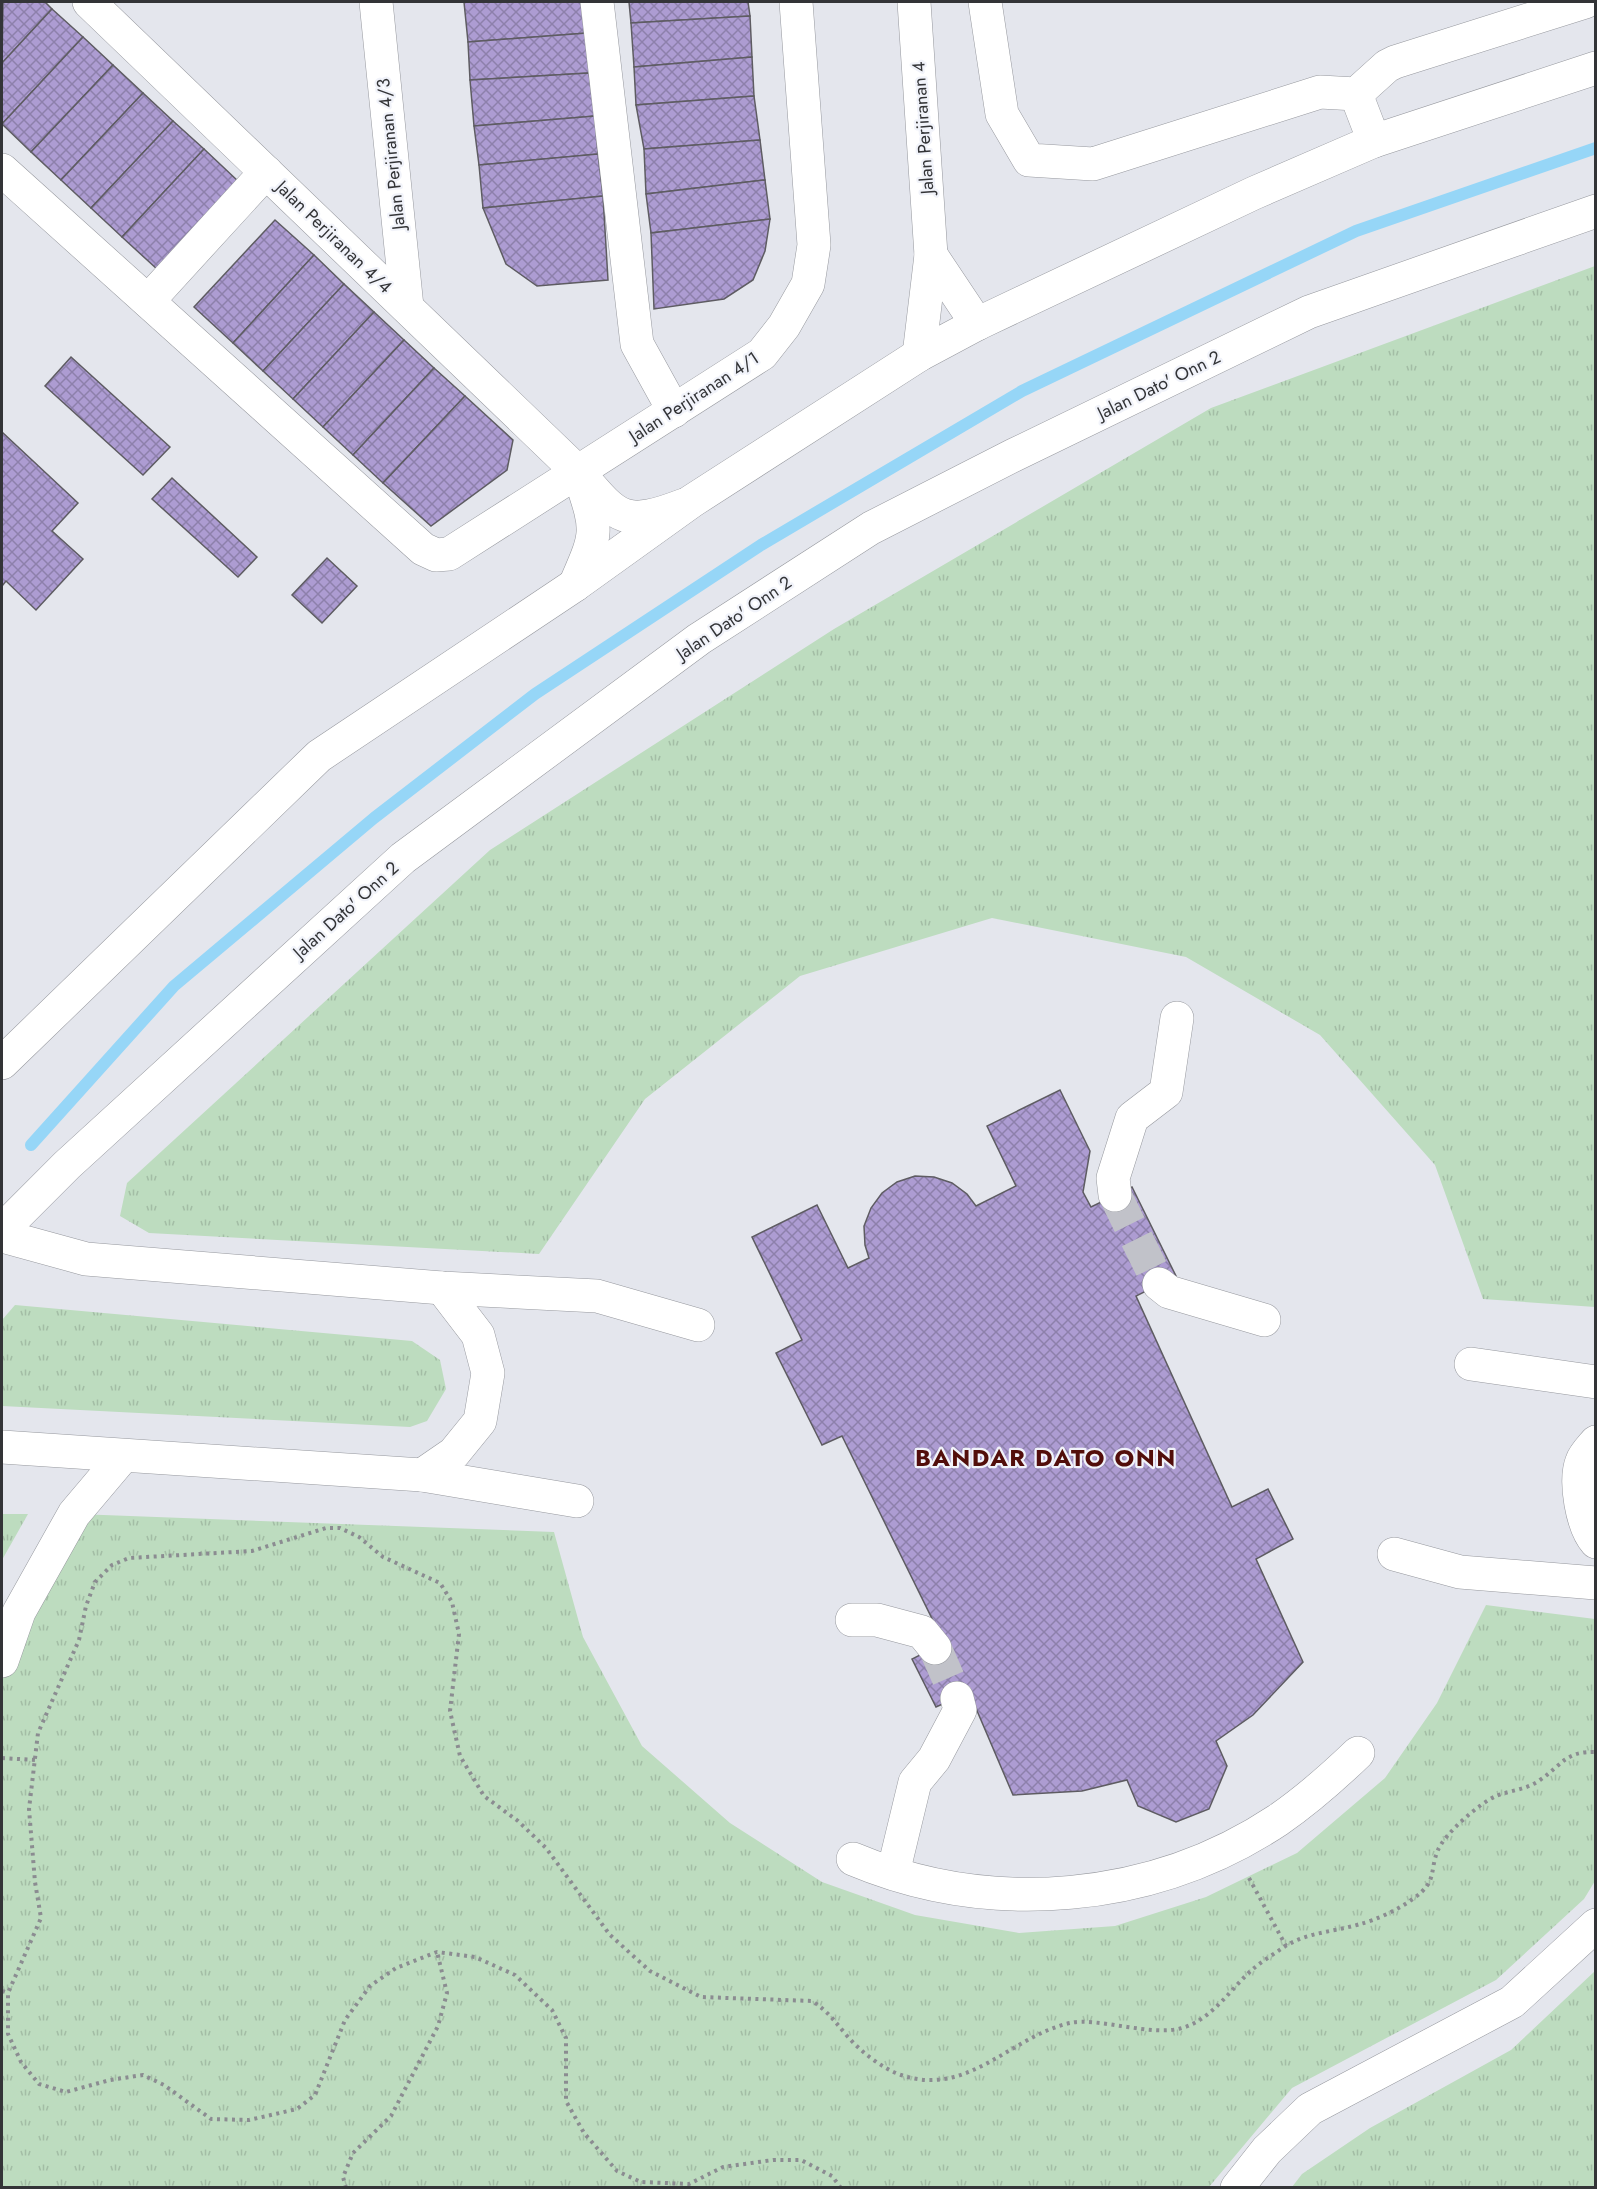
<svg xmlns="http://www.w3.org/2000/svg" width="1597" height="2189" font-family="Jost,sans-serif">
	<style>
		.grass { fill: url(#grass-tufts) }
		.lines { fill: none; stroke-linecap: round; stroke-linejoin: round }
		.stream { stroke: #96d6f7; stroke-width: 12 }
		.building { fill: url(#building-cross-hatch); stroke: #5e5c62; stroke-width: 1.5 }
		.minor-tunnel { stroke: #c1c2c9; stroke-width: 33; stroke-dasharray: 33 16; stroke-linecap: butt }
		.minor-casing { stroke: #96989e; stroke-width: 34 }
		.major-casing { stroke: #96989e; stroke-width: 34 }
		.path { stroke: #8b8c91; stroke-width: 4; stroke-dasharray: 3 4.5; stroke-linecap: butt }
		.minor { stroke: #fff; stroke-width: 33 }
		.major { stroke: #fff; stroke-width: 33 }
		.labels { text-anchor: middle; stroke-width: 4.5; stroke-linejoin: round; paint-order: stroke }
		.street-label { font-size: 18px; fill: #333437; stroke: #f1f3fa }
		.district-label { font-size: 24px; font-weight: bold; letter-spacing: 1.5px; fill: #520e0b; stroke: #f1f3fa }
	</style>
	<defs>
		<pattern id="grass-tufts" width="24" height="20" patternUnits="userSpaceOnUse" patternTransform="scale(1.5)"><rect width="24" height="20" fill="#bddcbf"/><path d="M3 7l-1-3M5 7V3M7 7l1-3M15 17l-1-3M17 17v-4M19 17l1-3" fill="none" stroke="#a3bda5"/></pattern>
		<pattern id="building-cross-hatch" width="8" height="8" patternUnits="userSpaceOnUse" patternTransform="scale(1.5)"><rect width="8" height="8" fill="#ad9cd2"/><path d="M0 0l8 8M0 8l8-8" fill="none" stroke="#8d80ab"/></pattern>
	</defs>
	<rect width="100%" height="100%" fill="#e4e6ed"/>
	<g class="grass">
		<path d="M 1595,266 L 1595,1307 L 1483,1299 L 1435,1165 L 1320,1035 L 1186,957 L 992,918 L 800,976 L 645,1099 L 539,1254 L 149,1233 L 120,1216 L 127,1183 L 490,850 L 834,629 L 1211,408 Z"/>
		<path d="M 15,1305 L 412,1341 L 440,1360 L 446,1389 L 427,1421 L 410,1427 L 2,1406 L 2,1320 Z"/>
		<path d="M 2,1514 L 28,1514 L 2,1560 Z"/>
		<path d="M 77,1514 L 554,1532 L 583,1637 L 642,1746 L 730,1823 L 822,1882 L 915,1915 L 1019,1933 L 1115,1926 L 1206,1897 L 1297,1853 L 1385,1778 L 1437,1703 L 1486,1605 L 1595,1619 L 1595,1881 L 1584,1899 L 1496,1980 L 1292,2088 L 1209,2187 L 2,2187 L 2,1654 Z"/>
		<path d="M 1595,1971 L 1595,2187 L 1292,2187 L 1302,2174 L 1370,2128 L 1511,2050 Z"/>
	</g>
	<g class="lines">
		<path class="stream" d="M 31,1145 L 174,986 L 374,818 L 535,694 L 761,545 L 1022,391 L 1356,231 L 1596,148"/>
	</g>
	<g class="building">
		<path d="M 3,2 L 45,2 L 52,9 L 2,63 Z"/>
		<path d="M 464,2 L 583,2 L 587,33 L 468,42 Z"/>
		<path d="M 629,2 L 748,2 L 750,16 L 631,23 Z"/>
		<path d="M 52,9 L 83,37 L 2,124 L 2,63 Z"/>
		<path d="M 750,16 L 752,57 L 634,67 L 631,23 Z"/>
		<path d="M 587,33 L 589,73 L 470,80 L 468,42 Z"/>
		<path d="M 83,37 L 113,65 L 31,152 L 2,124 Z"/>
		<path d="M 752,57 L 754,96 L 636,105 L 634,67 Z"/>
		<path d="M 113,65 L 143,93 L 61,180 L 31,152 Z"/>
		<path d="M 589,73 L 595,116 L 474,126 L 470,80 Z"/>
		<path d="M 143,93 L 173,121 L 91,208 L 61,180 Z"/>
		<path d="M 754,96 L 760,140 L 644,149 L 636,105 Z"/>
		<path d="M 595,116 L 598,154 L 479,165 L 474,126 Z"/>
		<path d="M 173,121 L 204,149 L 122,237 L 91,208 Z"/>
		<path d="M 760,140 L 765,180 L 646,194 L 644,149 Z"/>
		<path d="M 204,149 L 239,182 L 158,270 L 122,237 Z"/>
		<path d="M 598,154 L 603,196 L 483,208 L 479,165 Z"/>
		<path d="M 765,180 L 770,219 L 651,233 L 646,194 Z"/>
		<path d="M 603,196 L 608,280 L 537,286 L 506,264 L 483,208 Z"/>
		<path d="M 770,219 L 765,251 L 753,280 L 724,299 L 654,309 L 651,233 Z"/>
		<path d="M 275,220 L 314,255 L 233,343 L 194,307 Z"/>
		<path d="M 314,255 L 344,284 L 263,371 L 233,343 Z"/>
		<path d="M 344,284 L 374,312 L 293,399 L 263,371 Z"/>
		<path d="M 374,312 L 404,340 L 323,427 L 293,399 Z"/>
		<path d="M 404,340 L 434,368 L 353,455 L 323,427 Z"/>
		<path d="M 71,357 L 170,447 L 143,475 L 45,386 Z"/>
		<path d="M 434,368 L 465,396 L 383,483 L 353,455 Z"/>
		<path d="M 465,396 L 513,440 L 507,470 L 431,526 L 383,483 Z"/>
		<path d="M 2,432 L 78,503 L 52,531 L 83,559 L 36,610 L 6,581 L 2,586 Z"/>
		<path d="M 172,478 L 257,557 L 238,577 L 152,499 Z"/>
		<path d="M 327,558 L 357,586 L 322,623 L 292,595 Z"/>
		<path d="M 1060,1090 L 1090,1151 L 1083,1192 L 1091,1207 L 1132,1187 L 1176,1276 L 1136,1296 L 1232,1507 L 1268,1489 L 1293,1539 L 1256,1559 L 1303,1662 L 1253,1715 L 1216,1741 L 1227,1766 L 1209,1809 L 1176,1822 L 1138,1806 L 1127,1780 L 1082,1791 L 1013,1795 L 969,1692 L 936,1707 L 912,1659 L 944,1643 L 842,1436 L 822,1445 L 776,1353 L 802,1340 L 752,1237 L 817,1205 L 848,1268 L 869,1258 L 865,1245 L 864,1226 L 871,1208 L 882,1193 L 897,1182 L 915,1176 L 934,1177 L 952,1183 L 967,1194 L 976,1206 L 1016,1186 L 987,1126 Z"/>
	</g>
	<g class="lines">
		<g class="minor-tunnel">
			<path d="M 1115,1195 L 1159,1284"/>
			<path d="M 935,1648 L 957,1698"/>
		</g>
		<g class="minor-casing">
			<g id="minor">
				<path d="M 89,2 L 579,473 C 618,519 624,528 684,505"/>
				<path d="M 376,2 L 407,307"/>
				<path d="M 597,2 L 637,344 L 674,411"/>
				<path d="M 914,2 L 931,255 L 919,355"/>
				<path d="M 985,2 L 1002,114 L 1029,160 L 1093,164 L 1320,92 L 1356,94 L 1387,66 L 1395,62 L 1585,2"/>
				<path d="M 1356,94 L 1374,141"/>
				<path d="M 2,170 L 423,549 L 436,555 L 449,554 L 762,354 L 784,326 L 808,284 L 814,245 L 796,2"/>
				<path d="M 931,255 L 977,324"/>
				<path d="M 148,301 L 266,172"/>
				<path d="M 575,585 C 597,534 599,533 581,480"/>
				<path d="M 1115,1195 L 1113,1178 L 1132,1118 L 1166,1092 L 1177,1018"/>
				<path d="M 2,1236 L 86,1259 L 442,1288 L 597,1296 L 698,1325"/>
				<path d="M 1159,1284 L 1169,1292 L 1264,1320"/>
				<path d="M 1471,1364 L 1596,1382"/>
				<path d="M 1596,1442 C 1591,1448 1584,1455 1582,1461 C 1574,1481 1582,1526 1596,1542"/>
				<path d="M 2,1447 L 422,1475 L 577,1501"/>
				<path d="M 422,1475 L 454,1453 L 480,1421 L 488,1373 L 478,1335 L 442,1288"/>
				<path d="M 1394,1554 L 1460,1572 L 1596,1583"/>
				<path d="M 852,1620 L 877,1620 L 922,1632 L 935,1648"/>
				<path d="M 2,1661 L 19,1612 L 74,1514 L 123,1456"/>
				<path d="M 853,1859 C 991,1917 1153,1903 1278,1820 C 1307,1800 1333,1777 1358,1753"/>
				<path d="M 893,1873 L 915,1782 L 934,1759 L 960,1710 L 957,1698"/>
				<path d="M 1237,2188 L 1267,2150 L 1310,2109 L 1512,2002 L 1596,1925"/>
			</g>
		</g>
		<g class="major-casing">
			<g id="major">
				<path d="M 2,1063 L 319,756 L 575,585 L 692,501 L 919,355 L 977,324 L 1254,193 L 1374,141 L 1596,68"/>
				<path d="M 2,1230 L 67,1165 L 403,858 L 699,639 L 871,528 L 1014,455 L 1309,312 L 1596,211"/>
			</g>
		</g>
		<g class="path">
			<path d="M 2,1758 L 35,1760"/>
			<path d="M 1249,1878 L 1286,1946"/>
			<path d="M 2,1991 L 8,1993"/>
			<path d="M 346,2188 L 343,2177 L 353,2153 L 391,2116 L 438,2026 L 447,1993 L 437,1952"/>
			<path d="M 841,2188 L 832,2176 L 801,2160 L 773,2160 L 723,2167 L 689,2184 L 641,2182 L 617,2171 L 584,2133 L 566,2101 L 566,2038 L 552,2010 L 515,1975 L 475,1957 L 437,1952 L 396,1968 L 370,1986 L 345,2020 L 315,2095 L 297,2109 L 249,2120 L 211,2119 L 164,2085 L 143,2075 L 110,2080 L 66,2092 L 39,2084 L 21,2062 L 8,2034 L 8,1993 L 41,1918 L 35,1882 L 29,1809 L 38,1733 L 79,1640 L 86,1606 L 95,1582 L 112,1565 L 129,1558 L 252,1551 L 326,1528 L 340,1528 L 359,1537 L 383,1557 L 440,1583 L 452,1602 L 459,1634 L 450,1711 L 460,1756 L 484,1796 L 518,1821 L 546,1848 L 610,1935 L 650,1971 L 701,1997 L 812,2001 C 828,2011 836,2023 848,2037 C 860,2051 883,2069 901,2075 C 968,2098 1011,2036 1070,2023 C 1099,2017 1151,2037 1182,2028 C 1213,2019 1230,1989 1253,1969 C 1262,1961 1274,1954 1284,1947 C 1307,1932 1334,1932 1360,1924 C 1376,1920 1400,1909 1414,1898 C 1438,1881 1429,1871 1438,1850 C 1445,1833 1480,1803 1496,1796 C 1511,1790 1526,1790 1540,1780 C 1562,1765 1565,1751 1596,1752"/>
		</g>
		<use href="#minor" class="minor"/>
		<use href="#major" class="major"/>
	</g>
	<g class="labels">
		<g class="street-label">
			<text transform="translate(923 128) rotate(-94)" y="6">Jalan Perjiranan 4</text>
			<text transform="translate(391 154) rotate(-96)" y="6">Jalan Perjiranan 4/3</text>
			<text transform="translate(334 237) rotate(44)" y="6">Jalan Perjiranan 4/4</text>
			<text transform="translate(1159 385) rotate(-26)" y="6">Jalan Dato' Onn 2</text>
			<text transform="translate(694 397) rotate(-33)" y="6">Jalan Perjiranan 4/1</text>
			<text transform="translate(734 618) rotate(-34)" y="6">Jalan Dato' Onn 2</text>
			<text transform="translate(346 910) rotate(-42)" y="6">Jalan Dato' Onn 2</text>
		</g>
		<g class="district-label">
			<text x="1046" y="1466">BANDAR DATO ONN</text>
		</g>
	</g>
	<rect width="1597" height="2189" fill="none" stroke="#333437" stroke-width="6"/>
</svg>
